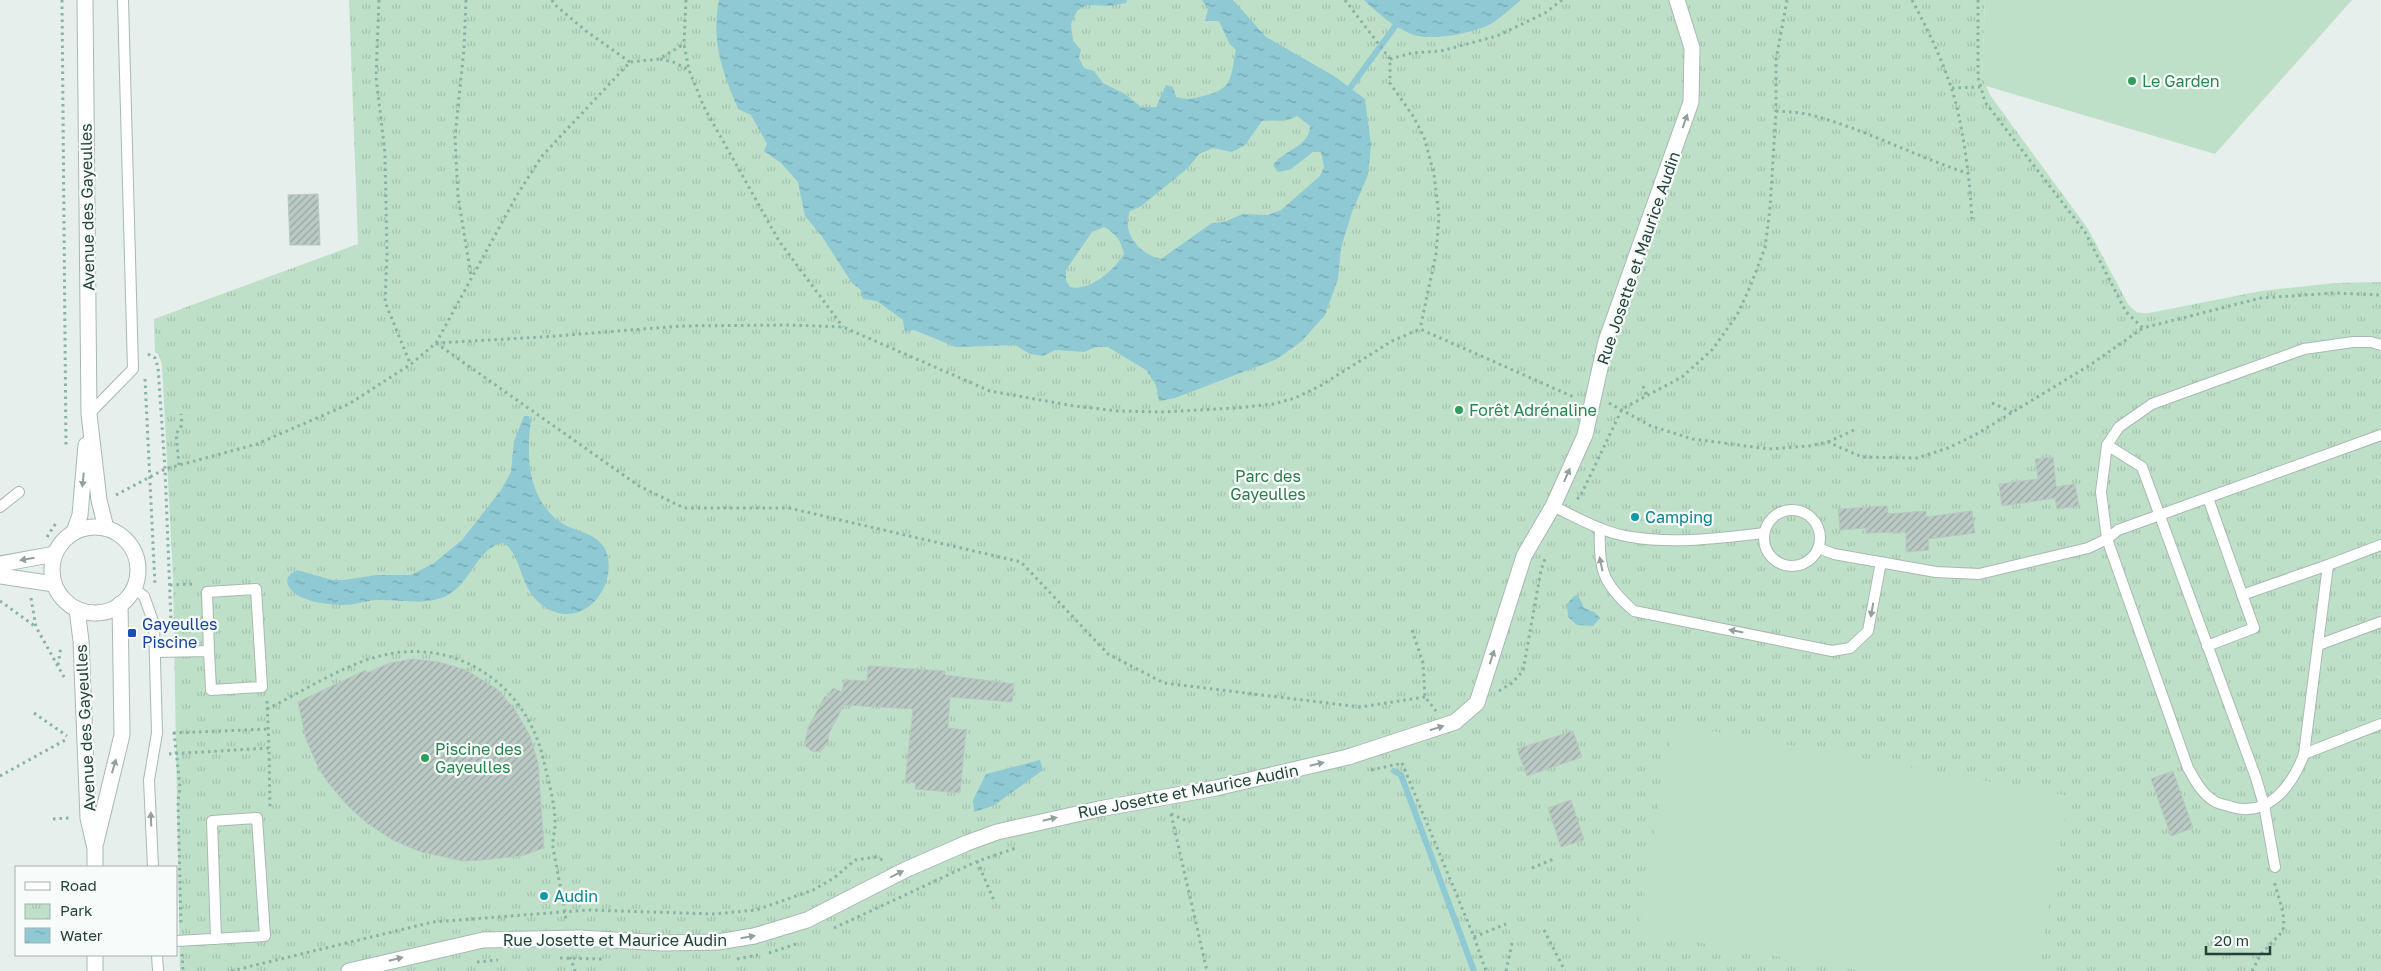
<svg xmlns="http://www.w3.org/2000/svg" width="2381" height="971" font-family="'Golos Text',sans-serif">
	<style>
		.park { fill: url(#park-tufts) }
		.pitch { fill: #bfe0c8 }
		.water { fill: url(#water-ripples); fill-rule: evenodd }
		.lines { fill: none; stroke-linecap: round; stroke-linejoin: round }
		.stream { stroke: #8ec9d4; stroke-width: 6 }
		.building { fill: url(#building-hatch); stroke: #b8c9c2 }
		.service-casing { stroke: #a8b8b2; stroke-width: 12 }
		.minor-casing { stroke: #a8b8b2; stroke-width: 17 }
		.tertiary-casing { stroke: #a8b8b2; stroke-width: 17 }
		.path { stroke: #86b3a5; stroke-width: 3; stroke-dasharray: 2.5 4; stroke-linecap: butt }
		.service { stroke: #fff; stroke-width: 10 }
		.minor { stroke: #fff; stroke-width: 15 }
		.tertiary { stroke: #fff; stroke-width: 15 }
		.oneway { fill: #92a09c }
		.leisure-dot { fill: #2e9e5b; stroke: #f7fbf9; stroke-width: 2 }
		.culture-dot { fill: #0f9aa8; stroke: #f7fbf9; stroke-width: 2 }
		.transit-dot { fill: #1a4fb4; stroke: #f7fbf9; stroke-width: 2 }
		.labels { text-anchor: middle; stroke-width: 4.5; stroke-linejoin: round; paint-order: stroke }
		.leisure-label { font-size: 16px; fill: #27864d; stroke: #f7fbf9; text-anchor: start }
		.street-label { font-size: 16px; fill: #24423a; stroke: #f7fbf9 }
		.park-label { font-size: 16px; fill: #2d7a4b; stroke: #f7fbf9 }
		.culture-label { font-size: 16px; fill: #0d838f; stroke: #f7fbf9; text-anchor: start }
		.transit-label { font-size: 16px; fill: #164399; stroke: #f7fbf9; text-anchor: start }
	</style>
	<defs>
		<pattern id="park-tufts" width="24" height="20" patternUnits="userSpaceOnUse" patternTransform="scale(1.25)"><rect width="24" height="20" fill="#bfe0c8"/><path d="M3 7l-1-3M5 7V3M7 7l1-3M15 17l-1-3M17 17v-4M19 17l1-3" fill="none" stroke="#a4c1ad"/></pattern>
		<pattern id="water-ripples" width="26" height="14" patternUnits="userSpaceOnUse" patternTransform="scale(1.25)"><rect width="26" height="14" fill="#8ec9d4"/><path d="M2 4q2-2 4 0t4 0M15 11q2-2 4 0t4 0" fill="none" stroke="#74a5ad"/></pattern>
		<pattern id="building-hatch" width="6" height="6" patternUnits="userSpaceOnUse" patternTransform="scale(1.25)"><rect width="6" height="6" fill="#bbcac4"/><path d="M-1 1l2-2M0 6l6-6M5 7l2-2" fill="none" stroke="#98a6a0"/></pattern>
	</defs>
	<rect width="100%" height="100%" fill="#e6efeb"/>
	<path class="park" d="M 349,0 L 1985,0 L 1982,76 L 1990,95 L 2088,229 L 2128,304 C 2135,312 2138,314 2149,313 L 2261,291 L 2335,283 L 2381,282 L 2381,971 L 180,971 L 173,577 L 162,365 L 159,355 L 155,352 L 154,319 L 358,244 Z"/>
	<g class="pitch">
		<path d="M 1985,0 L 2352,0 L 2215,154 L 1986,86 L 1982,76 Z"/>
		<path d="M 1673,724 L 2069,796 L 2037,971 L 1861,971 L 1638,932 Z"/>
	</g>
	<g class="water">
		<path d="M 719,0 L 1127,0 L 1126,3 L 1110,6 L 1086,5 L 1077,11 L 1071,24 L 1073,41 L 1081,50 L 1079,58 L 1084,68 L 1094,71 L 1103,83 L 1125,94 L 1141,107 L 1156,107 L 1166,85 L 1173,87 L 1176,97 C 1187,100 1191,99 1203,96 C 1234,89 1230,78 1236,50 L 1229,43 L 1219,21 L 1205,21 L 1208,9 L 1202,0 L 1233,0 L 1266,37 L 1334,76 L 1365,99 L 1371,145 L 1368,175 L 1352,212 L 1341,248 L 1338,279 L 1325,315 L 1302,341 L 1277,359 L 1175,398 L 1159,401 L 1156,385 L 1146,370 L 1108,347 L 1096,347 L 1084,352 L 1055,350 L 1043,356 L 1030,354 L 1015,345 L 956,347 L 914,330 L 905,332 L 903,320 L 877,301 L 863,299 L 861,290 L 852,283 L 821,235 L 805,216 L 798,182 L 781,163 L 764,151 L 767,144 L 751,115 L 738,109 C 722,70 711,43 719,0 ZM 1297,116 L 1310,126 C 1310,146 1284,150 1273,165 L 1278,172 L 1291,169 L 1313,152 L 1321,152 L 1324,167 L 1320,176 L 1281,210 L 1268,215 L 1243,214 L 1224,222 L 1212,223 L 1161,259 C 1140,254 1121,234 1130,211 L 1140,207 L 1188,168 L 1199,154 L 1213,148 L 1232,152 L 1245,145 L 1262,121 L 1288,120 ZM 1104,227 C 1116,233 1121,241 1124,254 C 1114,270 1090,292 1070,287 L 1066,280 L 1066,270 L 1092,232 Z"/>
		<path d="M 1364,0 L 1521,0 C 1512,7 1504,15 1494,22 C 1477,33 1430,42 1411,34 C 1393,26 1378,14 1364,0 Z"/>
		<path d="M 524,416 L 529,416 L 531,421 C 525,459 529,508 569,527 C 581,532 600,536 606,551 C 618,583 588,626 552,611 C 517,596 525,556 503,543 C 477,547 471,584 446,596 C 425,606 399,599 377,600 C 369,600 362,603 354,604 C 338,607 295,603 288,585 C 285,577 291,573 297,570 L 332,580 L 344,580 L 377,575 L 411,575 L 434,563 L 462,540 L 501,490 L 511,472 L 514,441 Z"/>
		<path d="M 1578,595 L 1584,608 L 1594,612 L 1600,618 L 1593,626 L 1577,625 L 1568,617 L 1567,604 L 1574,596 Z"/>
		<path d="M 1040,760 L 1043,770 L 993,806 L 974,812 L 973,800 L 986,774 Z"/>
	</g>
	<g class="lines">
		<g class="stream">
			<path d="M 1350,88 L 1396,25"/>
			<path d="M 1394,771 L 1401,775 L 1474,971"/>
		</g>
	</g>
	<g class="building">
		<path d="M 318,194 L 320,245 L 290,245 L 288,195 Z"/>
		<path d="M 2053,457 L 2056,487 L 2075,484 L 2079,506 L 2057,509 L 2055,498 L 2002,506 L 1999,484 L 2038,479 L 2035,459 Z"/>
		<path d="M 1887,506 L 1888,514 L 1926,511 L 1926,517 L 1972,511 L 1975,533 L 1928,539 L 1929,550 L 1906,552 L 1906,532 L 1866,533 L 1866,528 L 1840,530 L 1838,509 Z"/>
		<path d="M 413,659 L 439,662 L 466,670 L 497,689 L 515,710 L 530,736 L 538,763 L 544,848 L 521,856 L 482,860 L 463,861 L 421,852 L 393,840 L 368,824 L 348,806 L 329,784 L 319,769 L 306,739 L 298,702 L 366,670 L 367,673 L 390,663 Z"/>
		<path d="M 868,666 L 945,671 L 945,675 L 1014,684 L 1012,702 L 950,697 L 948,728 L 966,730 L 960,793 L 915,789 L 916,783 L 905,782 L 913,709 L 844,705 L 828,735 L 829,742 L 820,752 L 812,751 L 804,745 L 809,726 L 825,696 L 827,697 L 833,688 L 842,692 L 844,680 L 867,681 Z"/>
		<path d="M 1573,731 L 1582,757 L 1527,776 L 1517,749 Z"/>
		<path d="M 2173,771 L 2193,828 L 2171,836 L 2151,779 Z"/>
		<path d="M 1571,800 L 1584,840 L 1561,847 L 1548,808 Z"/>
	</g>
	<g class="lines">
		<g class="service-casing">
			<g id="service">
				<path d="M 2381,345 L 2371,342 L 2353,342 L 2304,349 L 2152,404 L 2119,427 L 2107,445 L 2101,492 L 2107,539 L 2188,768 C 2195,780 2201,793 2214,801 C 2218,804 2226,805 2232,807 C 2269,818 2293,784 2304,754 L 2328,565 L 2381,545"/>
				<path d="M 89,414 L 133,369 L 123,0"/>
				<path d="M 2107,445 L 2142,467 L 2256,778 L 2264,805 L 2275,867"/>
				<path d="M 1553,506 C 1578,518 1603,533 1631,537 C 1674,544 1721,538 1764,533"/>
				<path d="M 0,507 L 19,492"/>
				<circle cx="1792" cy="538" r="28"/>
				<path d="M 1600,528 C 1598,570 1603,584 1634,611 L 1832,651 L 1850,648 L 1868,631 L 1881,562"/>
				<path d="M 1818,548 L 1834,554 L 1936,572 L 1979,574 L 2088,548 L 2107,539 L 2118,530 L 2381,435"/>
				<path d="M 133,588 L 144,596 L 154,624 L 157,733 L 149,780 L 153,867"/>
				<path d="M 2242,595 L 2328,565"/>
				<path d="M 2318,645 L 2381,622"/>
				<path d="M 2207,646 L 2254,628 L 2208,498"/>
				<path d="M 155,652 L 209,651 L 211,690 L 262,687 L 256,589 L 207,592 L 209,651"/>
				<path d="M 2304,754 L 2381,724"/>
				<path d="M 176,941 L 265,936 L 257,818 L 212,821 L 216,939"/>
				<path d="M 157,955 L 158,971"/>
			</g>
		</g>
		<g class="minor-casing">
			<path id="minor" d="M 349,971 L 483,940 L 580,938 L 663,943 L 718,942 L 754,936 L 807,920 L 907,869 L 967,843 L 997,832 L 1099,809 L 1216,788 L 1348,757 L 1455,722 L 1477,703 L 1524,556 L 1553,506 L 1585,435 L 1606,341 L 1691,102 L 1692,48 L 1677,0"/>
		</g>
		<g class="tertiary-casing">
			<g id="tertiary">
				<path d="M 85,0 L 89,414 L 99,500 L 106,528"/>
				<circle cx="95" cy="570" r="43"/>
				<path d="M 74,532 L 80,515 L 86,445"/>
				<path d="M 0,564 L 55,554"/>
				<path d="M 0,576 L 54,584"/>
				<path d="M 77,609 L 81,641 L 88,818 L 95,848 L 95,867"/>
				<path d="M 96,842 L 122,735 L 120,604"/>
				<path d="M 95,955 L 95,971"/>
			</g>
		</g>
		<g class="path">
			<path d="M 62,0 L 66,447"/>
			<path d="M 379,0 L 376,77 L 385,153 L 387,255 L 385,302 L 410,363"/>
			<path d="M 466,0 L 464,49 L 455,137 L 458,196 L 471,276"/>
			<path d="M 552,0 L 554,4 L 586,31 L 630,62"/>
			<path d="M 686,0 L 684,44 L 689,70 L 704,107 L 779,241 L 843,327"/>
			<path d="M 1345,0 L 1390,59 L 1390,83 L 1413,116 L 1424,137 L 1434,174 L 1439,217 L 1436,254 L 1420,329"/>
			<path d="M 1912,0 C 1927,28 1941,57 1951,87 C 1963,122 1970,181 1972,219"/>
			<path d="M 1978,0 L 1978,77 L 1985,102 L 2085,232 L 2126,312 L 2143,328 L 2261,298 L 2335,293 L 2381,295"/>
			<path d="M 660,59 L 673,62 L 689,70"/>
			<path d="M 1390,59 L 1412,53 L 1441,51 L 1497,36 L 1545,13 L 1562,0"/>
			<path d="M 1952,88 L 1980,87"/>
			<path d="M 1776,111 C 1788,112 1800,112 1811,115 C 1865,129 1914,156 1967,173"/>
			<path d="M 436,343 L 542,337 L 682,326 L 789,325 L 843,327 L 990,391 L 1074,406 L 1118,411 L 1161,412 L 1236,408 L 1273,404 L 1295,398 L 1320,386 L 1392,341 L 1420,329 L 1576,398"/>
			<path d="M 436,343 L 639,486 L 684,508 L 789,508 L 1021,562 L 1108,654 L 1164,683 L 1360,707 L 1425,697"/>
			<path d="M 148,354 L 155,358 L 158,367 L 165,469 L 171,621"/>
			<path d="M 145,379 L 155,585"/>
			<path d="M 1643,386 L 1648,397"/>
			<path d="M 1609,403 L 1651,426 L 1693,439 L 1769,449 L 1809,446 L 1828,442 L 1862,457 L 1917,458 L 1948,448 L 1975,435 L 2090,365 L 2143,328"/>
			<path d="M 1992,403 L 2012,412"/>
			<path d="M 1828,442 L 1854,430"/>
			<path d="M 179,465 L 176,434 L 182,425 L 181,414"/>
			<path d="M 116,495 L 165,469 L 257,444 L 349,404 L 411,364 L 436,343 L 517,195 L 542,156 L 630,62 L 659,59 L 684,44"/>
			<path d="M 1577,499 L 1580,497 L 1622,409 L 1682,377 L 1712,350 L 1737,315 L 1750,287 L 1765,248 L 1770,208 L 1776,111 L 1776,60 L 1787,0"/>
			<path d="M 47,537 L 56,523"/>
			<path d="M 170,585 L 194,584"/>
			<path d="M 31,598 L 36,627 L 64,677"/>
			<path d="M 0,601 L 36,627"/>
			<path d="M 1412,630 L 1423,663 L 1425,697 L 1436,711"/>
			<path d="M 58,665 L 61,646"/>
			<path d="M 1499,691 L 1512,683 L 1523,671 L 1541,570 L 1545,559"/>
			<path d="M 267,701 L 269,748"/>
			<path d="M 267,709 C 302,692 338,668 376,657 C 453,635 525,682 543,758 C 547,775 556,807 555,825 C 555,832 552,840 553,847 C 557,872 563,896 566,921"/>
			<path d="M 34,713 L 67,736"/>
			<path d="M 174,732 L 180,787 L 178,801 L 181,925"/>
			<path d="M 173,733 L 268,729"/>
			<path d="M 169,754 L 269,748 L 270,810"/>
			<path d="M 1402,763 L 1474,937 L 1486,971"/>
			<path d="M 1371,770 L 1403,763"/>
			<path d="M 0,776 L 67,739"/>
			<path d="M 1171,814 L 1207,971"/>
			<path d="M 1171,814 L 1190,822"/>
			<path d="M 53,819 L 70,818"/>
			<path d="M 977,861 L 995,903"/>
			<path d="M 1532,868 L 1556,858"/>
			<path d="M 834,928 L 978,861 L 1016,848"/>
			<path d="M 1544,930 L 1565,971"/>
			<path d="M 1474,937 L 1506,924"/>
			<path d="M 769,953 L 796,944"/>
			<path d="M 182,954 L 183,971"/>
			<path d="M 570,957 L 575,971"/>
			<path d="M 560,958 L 603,959"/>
			<path d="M 737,959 L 758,955"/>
			<path d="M 477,962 L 498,960"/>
			<path d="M 231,971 L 433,922 L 588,910 L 714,914 L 756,910 L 813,890 L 834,878 L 855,860 L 875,857 L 883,860"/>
			<path d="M 1506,971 L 1513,939"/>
			<path d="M 2252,971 L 2261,954 L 2282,932 L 2284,926 L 2283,912 L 2274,881"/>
		</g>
		<use href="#service" class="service"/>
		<use href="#minor" class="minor"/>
		<use href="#tertiary" class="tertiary"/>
	</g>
	<defs><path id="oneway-solid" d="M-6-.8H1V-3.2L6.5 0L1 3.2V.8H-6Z" transform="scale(1.25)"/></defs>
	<g class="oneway">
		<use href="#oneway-solid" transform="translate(1685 121) rotate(-71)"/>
		<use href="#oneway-solid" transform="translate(1567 475) rotate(-66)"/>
		<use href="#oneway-solid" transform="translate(83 480) rotate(96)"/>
		<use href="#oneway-solid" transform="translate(27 559) rotate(170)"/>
		<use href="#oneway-solid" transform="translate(1601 564) rotate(-102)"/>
		<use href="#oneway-solid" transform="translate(1872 610) rotate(100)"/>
		<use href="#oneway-solid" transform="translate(1736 631) rotate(-169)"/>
		<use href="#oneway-solid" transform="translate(1492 657) rotate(-72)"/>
		<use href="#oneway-solid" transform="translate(1437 728) rotate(-18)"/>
		<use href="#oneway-solid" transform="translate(1317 764) rotate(-13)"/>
		<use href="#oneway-solid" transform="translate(114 766) rotate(-74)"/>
		<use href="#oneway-solid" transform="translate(151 819) rotate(-92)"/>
		<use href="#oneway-solid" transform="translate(1050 819) rotate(-13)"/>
		<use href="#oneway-solid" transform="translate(897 874) rotate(-26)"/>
		<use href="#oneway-solid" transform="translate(748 937) rotate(-10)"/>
		<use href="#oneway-solid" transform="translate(396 959) rotate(-14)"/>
	</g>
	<g class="leisure-dot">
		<circle cx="2132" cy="81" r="5"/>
		<circle cx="1459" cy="410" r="5"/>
		<circle cx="425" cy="758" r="5"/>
	</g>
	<g class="culture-dot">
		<circle cx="1635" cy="517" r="5"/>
		<circle cx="544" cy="896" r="5"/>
	</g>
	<rect class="transit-dot" x="127" y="628" width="10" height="10" rx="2.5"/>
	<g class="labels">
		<g class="leisure-label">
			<text x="2142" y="87">Le Garden</text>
			<text x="1469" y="416">Forêt Adrénaline</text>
			<text x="435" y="755">Piscine des<tspan x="435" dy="18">Gayeulles</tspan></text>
		</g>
		<g class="street-label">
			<text transform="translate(87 207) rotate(-91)" y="6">Avenue des Gayeulles</text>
			<text transform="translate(1638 258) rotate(-71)" y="6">Rue Josette et Maurice Audin</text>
			<text transform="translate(85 728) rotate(-93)" y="6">Avenue des Gayeulles</text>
			<text transform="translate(1188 791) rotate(-11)" y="6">Rue Josette et Maurice Audin</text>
			<text x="615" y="946">Rue Josette et Maurice Audin</text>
		</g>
		<g class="park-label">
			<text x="1268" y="482">Parc des<tspan x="1268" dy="18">Gayeulles</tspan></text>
		</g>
		<g class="culture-label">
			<text x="1645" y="523">Camping</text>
			<text x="554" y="902">Audin</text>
		</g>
		<g class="transit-label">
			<text x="142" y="630">Gayeulles<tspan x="142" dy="18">Piscine</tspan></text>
		</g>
	</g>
	<rect x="15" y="866" width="162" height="90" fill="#f7fbf9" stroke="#a3b1ad"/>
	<rect x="25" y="882" width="25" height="8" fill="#ffffff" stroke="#a3b1ad"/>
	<text x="60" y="891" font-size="15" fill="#24423a">Road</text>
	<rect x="25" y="904" width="25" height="15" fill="url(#park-tufts)" stroke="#a3b1ad"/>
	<text x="60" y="916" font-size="15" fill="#24423a">Park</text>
	<rect x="25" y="928" width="25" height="15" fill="url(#water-ripples)" stroke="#a3b1ad"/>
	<text x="60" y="941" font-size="15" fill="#24423a">Water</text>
	<path d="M2206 946v8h64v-8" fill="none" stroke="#24423a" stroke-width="2.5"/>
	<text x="2214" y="946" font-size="15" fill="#24423a" stroke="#f7fbf9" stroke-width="4" paint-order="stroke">20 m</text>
</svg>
